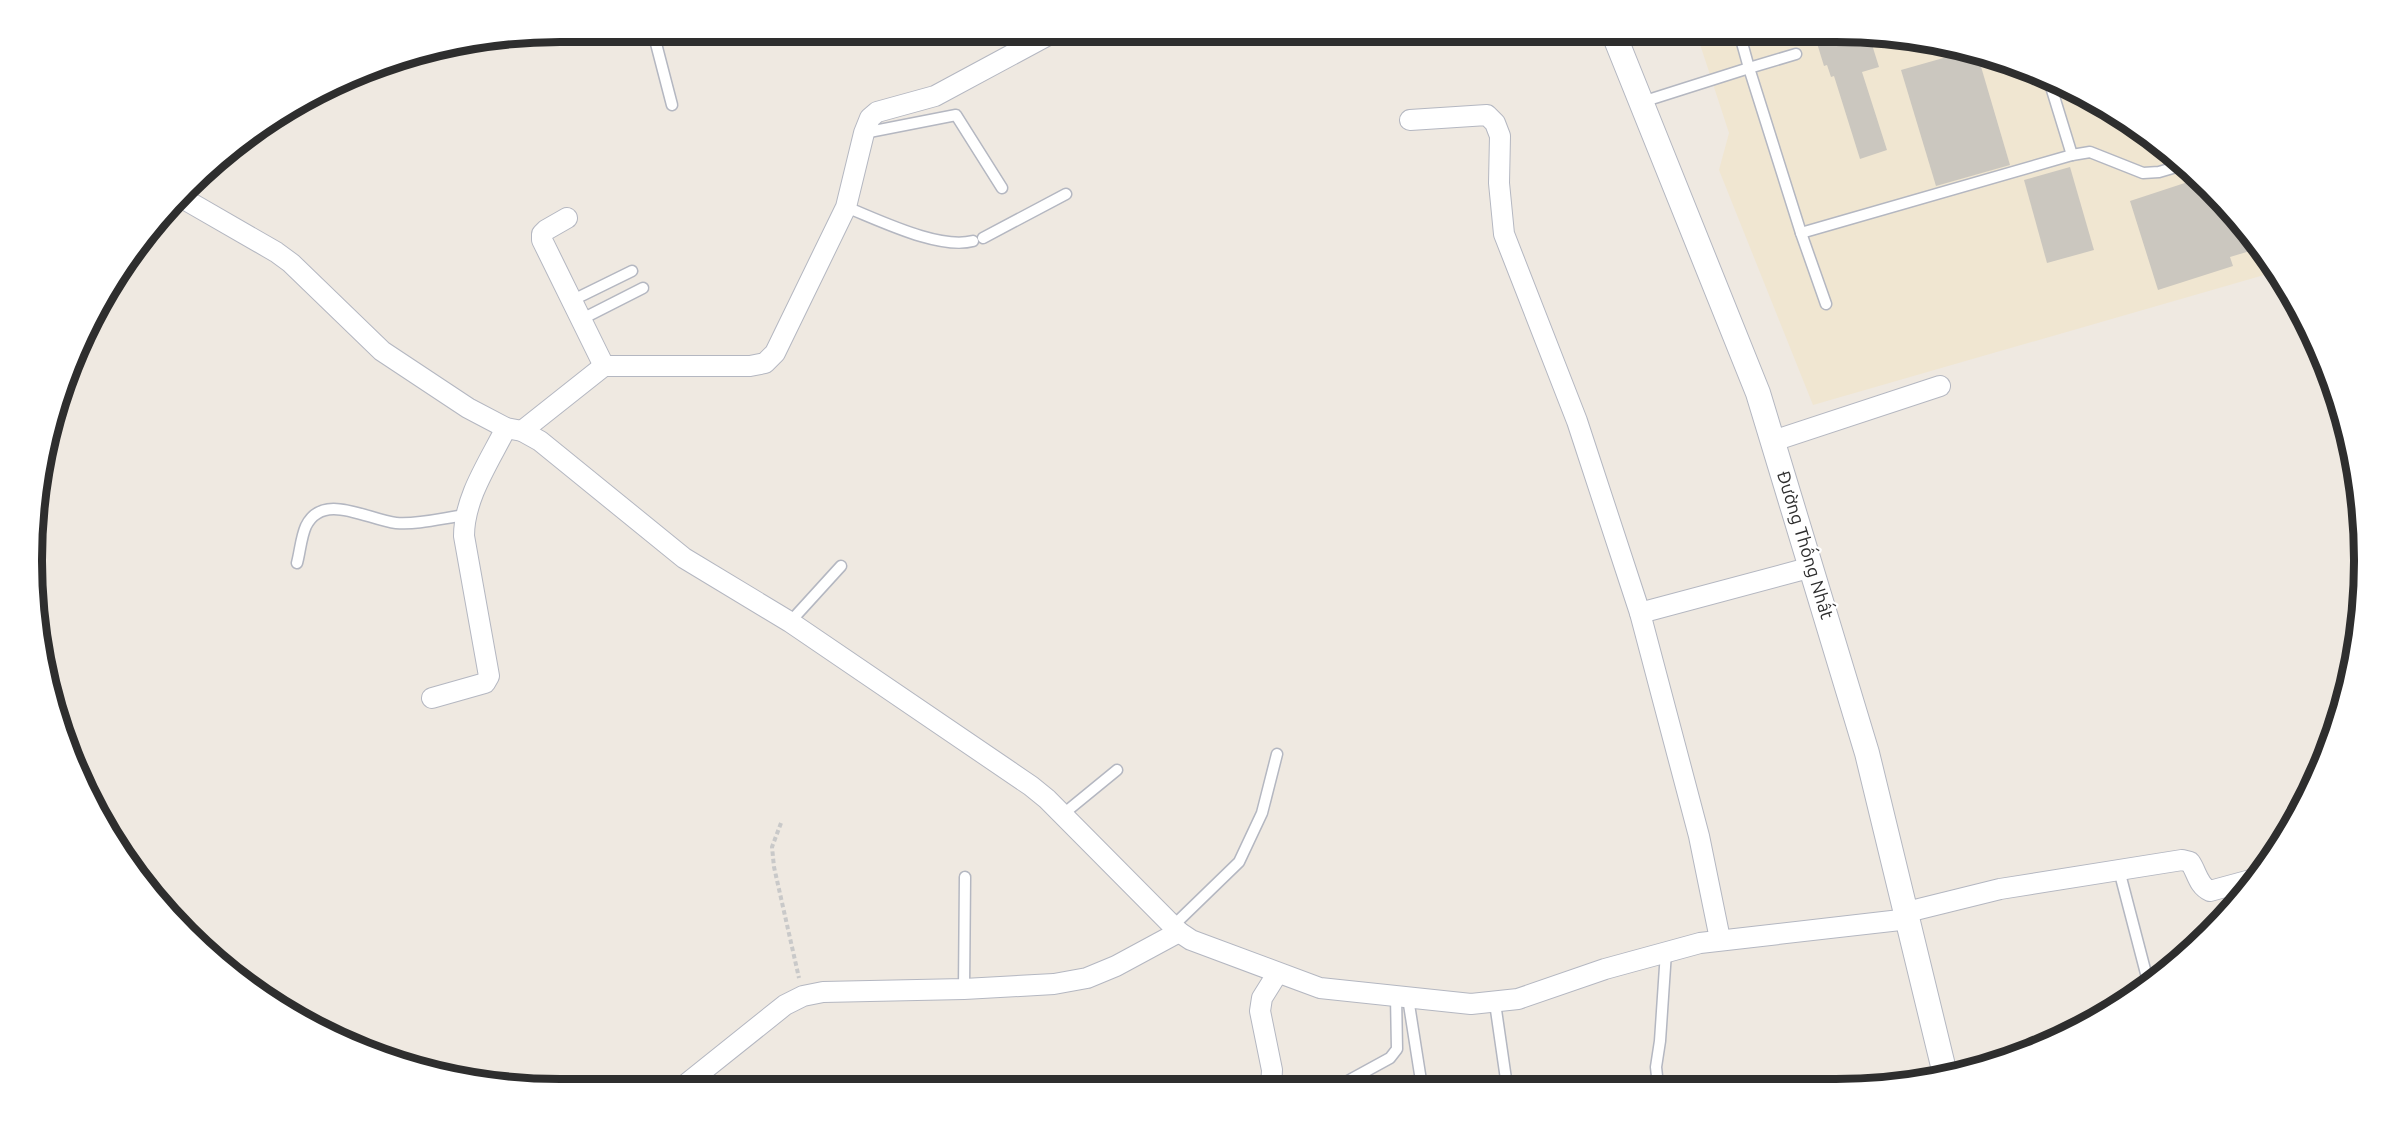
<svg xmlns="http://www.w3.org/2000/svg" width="2396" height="1121" font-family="Ubuntu,sans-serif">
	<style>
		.education { fill: #f0e6d1 }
		.building { fill: #cbc7bf }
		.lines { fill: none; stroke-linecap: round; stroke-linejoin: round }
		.service-casing { stroke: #b4b7c1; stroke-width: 13 }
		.minor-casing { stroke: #b4b7c1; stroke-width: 22 }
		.tertiary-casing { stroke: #b4b7c1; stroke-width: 26 }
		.path { stroke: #c9c9c9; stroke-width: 4; stroke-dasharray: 4.5 3; stroke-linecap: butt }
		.service { stroke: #fff; stroke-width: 10 }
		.minor { stroke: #fff; stroke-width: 20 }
		.tertiary { stroke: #fff; stroke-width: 24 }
		.labels { text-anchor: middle; stroke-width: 4.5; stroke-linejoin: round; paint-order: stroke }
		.street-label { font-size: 18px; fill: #2e2e2e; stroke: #fff }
		.rim { fill: none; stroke: #2e2e2e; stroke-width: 8 }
	</style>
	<rect width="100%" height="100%" fill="#efe9e1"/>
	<path class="education" d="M 1696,32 L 1836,32 L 1939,42 L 2038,72 L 2130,121 L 2210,187 L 2278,271 L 1813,405 L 1719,170 L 1729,133 Z"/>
	<g class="building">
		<path d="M 1817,32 L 1869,35 L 1879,67 L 1862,72 L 1887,150 L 1860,159 L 1834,76 L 1831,77 L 1827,65 L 1824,66 L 1816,40 L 1819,39 Z"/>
		<path d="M 1968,51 L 1977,53 L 2010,165 L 1936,186 L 1901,70 Z"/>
		<path d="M 2070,167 L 2094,250 L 2047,263 L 2024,180 Z"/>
		<path d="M 2200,178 L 2210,187 L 2260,248 L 2230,257 L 2233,266 L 2158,290 L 2130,201 Z"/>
	</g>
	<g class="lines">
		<g class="service-casing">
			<g id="service">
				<path d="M 653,32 L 672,105"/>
				<path d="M 1796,54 L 1749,68 L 1801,233 L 2072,155 L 2090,152 L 2143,173 L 2159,172 L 2183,165"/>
				<path d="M 2048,77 L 2072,155"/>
				<path d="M 1642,102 L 1749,68 L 1739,32"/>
				<path d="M 864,133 L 956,115 L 1002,188"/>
				<path d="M 846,207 C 879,220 939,250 973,241"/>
				<path d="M 1801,233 L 1826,304"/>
				<path d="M 983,238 L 1066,194"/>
				<path d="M 573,300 L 632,271"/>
				<path d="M 582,319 L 643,288"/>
				<path d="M 297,563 C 300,552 301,537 306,526 C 323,491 368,520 396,523 C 418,525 443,518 466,515"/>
				<path d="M 790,622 L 841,566"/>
				<path d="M 1062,815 L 1117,770"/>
				<path d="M 2119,870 L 2149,985"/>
				<path d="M 1173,926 L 1239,862 L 1262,813 L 1277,754"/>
				<path d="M 964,989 L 965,877"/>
				<path d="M 1408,998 L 1422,1087"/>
				<path d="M 1495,1003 L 1507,1086"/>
				<path d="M 1658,1086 L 1656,1067 L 1660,1041 L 1666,952"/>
				<path d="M 1344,1087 L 1348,1081 L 1390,1058 L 1397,1049 L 1396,996"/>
			</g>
		</g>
		<g class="minor-casing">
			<g id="minor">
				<path d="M 1410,120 L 1487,115 L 1495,123 L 1500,136 L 1499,183 L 1504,234 L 1577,421 L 1640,613 L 1699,836 L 1720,939"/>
				<path d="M 184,199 L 276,252 L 291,263 L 382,351 L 468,408 L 506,428 L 522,431 L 540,441 L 684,558 L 790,622 L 1031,786 L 1047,799 L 1179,932 L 1191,940 L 1320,988 L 1471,1004 L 1518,999 L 1605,969 L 1700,943 L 1909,919"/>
				<path d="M 567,218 L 546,230 L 542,234 L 542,240 L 604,366"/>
				<path d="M 522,431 L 604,366 L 750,366 L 765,363 L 775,353 L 846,207 L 864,133 L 870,118 L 877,112 L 935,96 L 1054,32"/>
				<path d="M 1773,441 L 1940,386"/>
				<path d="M 1640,613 L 1812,567"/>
				<path d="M 432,698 L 485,683 L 489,676 L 464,536 C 464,498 489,462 506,428"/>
				<path d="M 1907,912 L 2000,889 L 2182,860 L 2190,862 C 2197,872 2198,886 2210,891 L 2258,878"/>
				<path d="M 1271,1087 L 1272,1070 L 1260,1011 L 1262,998 L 1277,974"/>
				<path d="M 680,1089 L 785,1005 L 803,996 L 823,992 L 964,989 L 1054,984 L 1087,978 L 1116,966 L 1179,932"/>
			</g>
		</g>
		<g class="tertiary-casing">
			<path id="tertiary" d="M 1613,32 L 1758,393 L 1867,753 L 1945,1074"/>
		</g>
		<path class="path" d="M 781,823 L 772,847 L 774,867 L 799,978"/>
		<use href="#service" class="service"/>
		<use href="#minor" class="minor"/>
		<use href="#tertiary" class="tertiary"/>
	</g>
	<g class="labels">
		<g class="street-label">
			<text transform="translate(1805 545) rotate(73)" y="6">Đường Thống Nhất</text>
		</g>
	</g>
	<path d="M0 0H2396V1121H0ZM560 42H1836A518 518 0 0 1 2354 560V561A518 518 0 0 1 1836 1079H560A518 518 0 0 1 42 561V560A518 518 0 0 1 560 42Z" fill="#fff" fill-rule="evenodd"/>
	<path class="rim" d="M560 42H1836A518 518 0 0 1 2354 560V561A518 518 0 0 1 1836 1079H560A518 518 0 0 1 42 561V560A518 518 0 0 1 560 42Z"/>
</svg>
